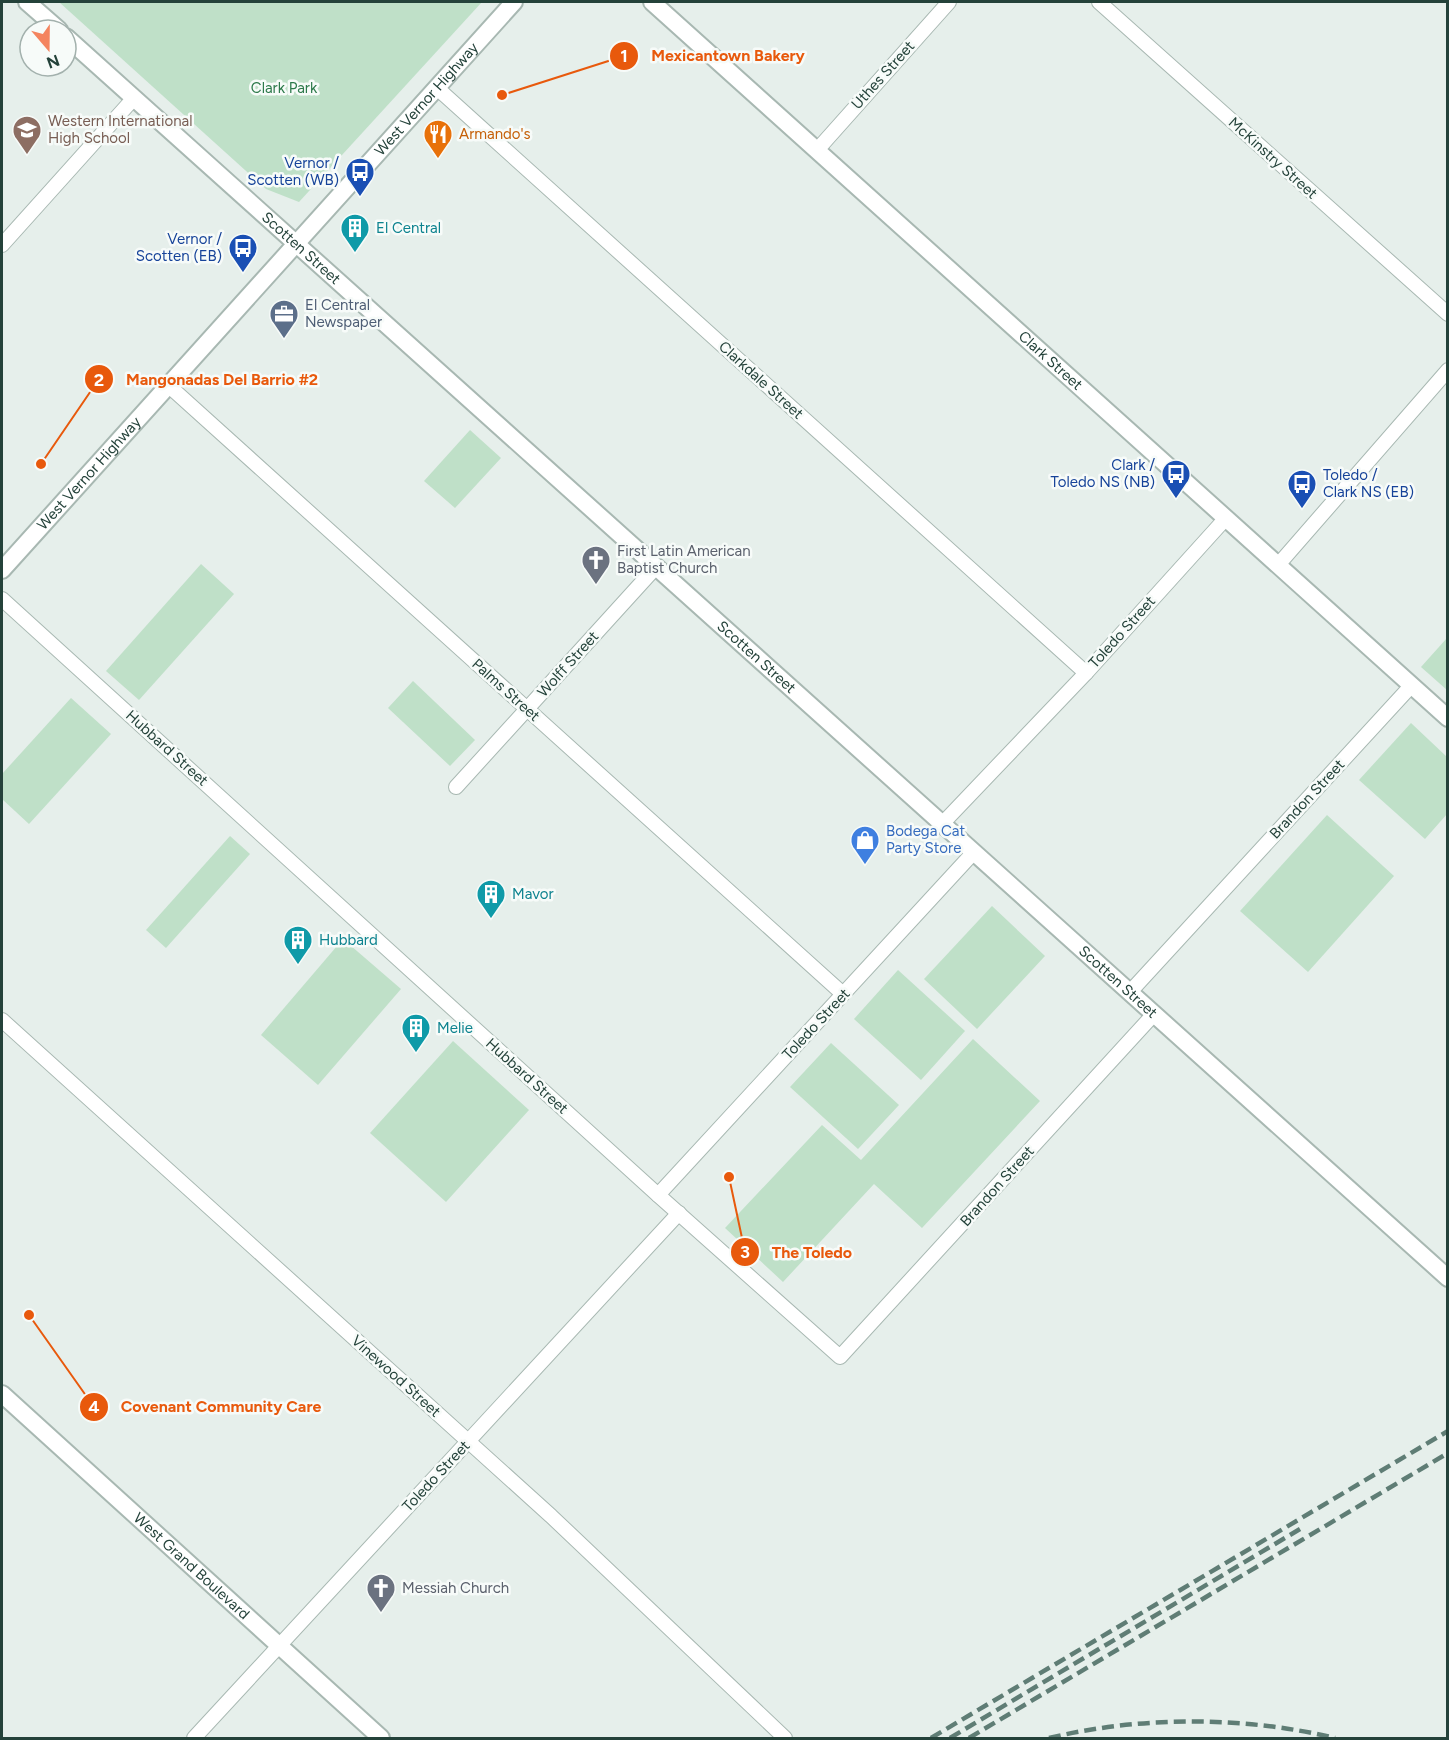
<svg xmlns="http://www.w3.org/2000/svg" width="1449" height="1740" font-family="Figtree,sans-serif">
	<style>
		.green { fill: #bfe0c8 }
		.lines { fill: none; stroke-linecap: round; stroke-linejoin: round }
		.minor-casing { stroke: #a8b8b2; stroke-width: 16 }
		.tertiary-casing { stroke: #a8b8b2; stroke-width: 20 }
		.minor { stroke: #fff; stroke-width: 14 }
		.tertiary { stroke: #fff; stroke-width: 16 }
		.rail { stroke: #5f7d75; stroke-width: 4.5; stroke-dasharray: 12 6; stroke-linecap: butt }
		.labels { text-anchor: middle; stroke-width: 5; stroke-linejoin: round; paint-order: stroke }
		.street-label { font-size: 15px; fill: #24423a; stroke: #f7fbf9 }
		.park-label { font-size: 15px; fill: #2d7a4b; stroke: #f7fbf9 }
		.education-label { font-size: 15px; fill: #785e54; stroke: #f7fbf9; text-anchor: start }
		.food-label { font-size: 15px; fill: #c56008; stroke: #f7fbf9; text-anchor: start }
		.transit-label { font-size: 15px; fill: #164399; stroke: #f7fbf9; text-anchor: end }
		.culture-label { font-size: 15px; fill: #0d838f; stroke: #f7fbf9; text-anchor: start }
		.service-label { font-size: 15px; fill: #4e5e75; stroke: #f7fbf9; text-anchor: start }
		.worship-label { font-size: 15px; fill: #5b616d; stroke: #f7fbf9; text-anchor: start }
		.shop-label { font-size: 15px; fill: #366cbe; stroke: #f7fbf9; text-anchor: start }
		.leader { fill: none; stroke: #e8590c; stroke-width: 2 }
		.callout-dot { fill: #e8590c; stroke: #f7fbf9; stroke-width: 2 }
		.mark-label { font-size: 18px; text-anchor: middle; font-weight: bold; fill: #fff }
		.callout-label { font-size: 16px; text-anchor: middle; font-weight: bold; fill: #e8590c; stroke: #f7fbf9; stroke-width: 5; stroke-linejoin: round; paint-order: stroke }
	</style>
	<rect width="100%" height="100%" fill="#e6efeb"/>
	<g class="green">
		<path d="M 59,2 L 482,2 L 299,202 L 266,189 Z"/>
		<path d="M 470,430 L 501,458 L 455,508 L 424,481 Z"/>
		<path d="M 201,564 L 234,594 L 139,700 L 106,671 Z"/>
		<path d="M 1447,638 L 1447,690 L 1421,667 Z"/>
		<path d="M 413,681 L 475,740 L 450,766 L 388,708 Z"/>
		<path d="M 71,698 L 111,734 L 29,824 L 2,799 L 2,774 Z"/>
		<path d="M 1411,723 L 1447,757 L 1447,814 L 1425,839 L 1359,780 Z"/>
		<path d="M 1327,815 L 1394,876 L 1308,972 L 1240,911 Z"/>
		<path d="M 230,836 L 250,854 L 166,948 L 146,930 Z"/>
		<path d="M 992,906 L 1045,956 L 977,1029 L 924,979 Z"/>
		<path d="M 343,939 L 401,989 L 318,1085 L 261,1035 Z"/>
		<path d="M 898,970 L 965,1031 L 921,1080 L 854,1019 Z"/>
		<path d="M 973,1039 L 1040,1101 L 922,1228 L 874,1184 L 783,1282 L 725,1228 L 822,1125 L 861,1160 Z"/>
		<path d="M 453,1041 L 529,1110 L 446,1202 L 370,1133 Z"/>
		<path d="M 831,1043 L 899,1105 L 858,1149 L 790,1087 Z"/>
	</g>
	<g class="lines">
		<g class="minor-casing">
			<g id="minor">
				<path d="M 1099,2 L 1448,314"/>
				<path d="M 437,88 L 1086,673"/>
				<path d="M 818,149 L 949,2"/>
				<path d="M 2,245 L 134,98"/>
				<path d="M 168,385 L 843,994"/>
				<path d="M 1278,565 L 1448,370"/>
				<path d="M 2,599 L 658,1195 L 840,1357 L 1154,1014"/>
				<path d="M 456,787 L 656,567"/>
				<path d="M 942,824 L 1086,673 L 1226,518"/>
				<path d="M 1130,992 L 1411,686"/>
				<path d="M 2,1020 L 551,1516 L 785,1738"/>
				<path d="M 658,1195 L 974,852"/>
				<path d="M 194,1738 L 679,1213"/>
			</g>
		</g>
		<g class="tertiary-casing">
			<g id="tertiary">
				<path d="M 27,2 L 59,30"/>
				<path id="s1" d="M 652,2 L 1448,718"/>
				<path id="s2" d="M 66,37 L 1448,1278"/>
				<path id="s3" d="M 2,570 L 514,2"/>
				<path id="s4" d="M 2,1394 L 381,1738"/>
			</g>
		</g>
		<use href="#minor" class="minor"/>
		<use href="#tertiary" class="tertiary"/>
		<g class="rail">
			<path d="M 931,1738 L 1448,1431"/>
			<path d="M 950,1738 L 1300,1529"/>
			<path d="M 969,1738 L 1448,1453"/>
			<path d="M 1049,1738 C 1141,1716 1243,1716 1335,1738"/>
		</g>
	</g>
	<defs>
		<g id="school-pin" transform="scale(1.5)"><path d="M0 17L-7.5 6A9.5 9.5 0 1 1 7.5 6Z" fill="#8d6e63" stroke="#f7fbf9"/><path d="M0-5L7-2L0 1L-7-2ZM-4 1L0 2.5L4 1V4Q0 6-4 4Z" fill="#fff"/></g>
		<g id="restaurant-pin" transform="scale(1.5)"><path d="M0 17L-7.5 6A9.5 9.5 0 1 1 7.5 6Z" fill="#e8710a" stroke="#f7fbf9"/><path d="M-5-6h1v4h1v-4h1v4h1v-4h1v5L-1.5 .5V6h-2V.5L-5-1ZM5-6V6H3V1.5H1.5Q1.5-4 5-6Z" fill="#fff"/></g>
		<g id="bus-pin" transform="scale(1.5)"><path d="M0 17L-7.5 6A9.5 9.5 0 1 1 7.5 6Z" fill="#1a4fb4" stroke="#f7fbf9"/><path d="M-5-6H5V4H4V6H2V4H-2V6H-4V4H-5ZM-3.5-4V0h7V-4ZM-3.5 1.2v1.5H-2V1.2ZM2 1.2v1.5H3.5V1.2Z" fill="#fff"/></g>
		<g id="building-pin" transform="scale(1.5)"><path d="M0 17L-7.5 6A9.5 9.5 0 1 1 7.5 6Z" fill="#0f9aa8" stroke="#f7fbf9"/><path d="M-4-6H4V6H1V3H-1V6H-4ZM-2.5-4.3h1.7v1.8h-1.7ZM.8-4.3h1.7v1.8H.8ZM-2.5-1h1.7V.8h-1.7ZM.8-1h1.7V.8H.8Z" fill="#fff"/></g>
		<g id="office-pin" transform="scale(1.5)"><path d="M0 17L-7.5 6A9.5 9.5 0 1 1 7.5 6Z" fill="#5c6f8a" stroke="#f7fbf9"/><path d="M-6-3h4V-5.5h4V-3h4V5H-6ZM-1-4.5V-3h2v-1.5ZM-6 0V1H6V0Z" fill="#fff"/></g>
		<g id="church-pin" transform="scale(1.5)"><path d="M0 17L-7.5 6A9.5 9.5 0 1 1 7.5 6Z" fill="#6b7280" stroke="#f7fbf9"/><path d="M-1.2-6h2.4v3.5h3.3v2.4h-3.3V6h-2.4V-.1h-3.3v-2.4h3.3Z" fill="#fff"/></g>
		<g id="shop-pin" transform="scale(1.5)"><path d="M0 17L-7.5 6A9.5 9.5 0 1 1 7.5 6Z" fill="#3f7fe0" stroke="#f7fbf9"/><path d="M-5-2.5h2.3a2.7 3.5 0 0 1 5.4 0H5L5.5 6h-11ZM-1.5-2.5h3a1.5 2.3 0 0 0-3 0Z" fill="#fff"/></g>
	</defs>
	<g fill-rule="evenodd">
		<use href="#school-pin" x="27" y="130"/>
		<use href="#restaurant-pin" x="438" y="134"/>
		<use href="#bus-pin" x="360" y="172"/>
		<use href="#building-pin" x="355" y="228"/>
		<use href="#bus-pin" x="243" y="248"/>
		<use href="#office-pin" x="284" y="314"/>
		<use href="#bus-pin" x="1176" y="474"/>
		<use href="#bus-pin" x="1302" y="484"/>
		<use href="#church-pin" x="596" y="560"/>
		<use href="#shop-pin" x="865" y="840"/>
		<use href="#building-pin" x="491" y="894"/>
		<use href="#building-pin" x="298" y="940"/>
		<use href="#building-pin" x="416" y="1028"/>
		<use href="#church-pin" x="381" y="1588"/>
	</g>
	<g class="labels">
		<g class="street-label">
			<text transform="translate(883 75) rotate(-48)" y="5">Uthes Street</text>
			<text dy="5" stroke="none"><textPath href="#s3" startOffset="634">West Vernor Highway</textPath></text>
			<text transform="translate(1273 158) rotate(42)" y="5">McKinstry Street</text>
			<text dy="5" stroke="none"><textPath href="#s2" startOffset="316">Scotten Street</textPath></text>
			<text dy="5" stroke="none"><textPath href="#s1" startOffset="536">Clark Street</textPath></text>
			<text transform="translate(761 380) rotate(42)" y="5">Clarkdale Street</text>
			<text dy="5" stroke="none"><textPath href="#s3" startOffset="130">West Vernor Highway</textPath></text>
			<text transform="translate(1122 632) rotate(-48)" y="5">Toledo Street</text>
			<text dy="5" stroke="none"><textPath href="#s2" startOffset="928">Scotten Street</textPath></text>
			<text transform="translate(568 664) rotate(-48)" y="5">Wolff Street</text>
			<text transform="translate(506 690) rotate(42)" y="5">Palms Street</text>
			<text transform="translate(167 748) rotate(42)" y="5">Hubbard Street</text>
			<text transform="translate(1307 799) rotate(-47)" y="5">Brandon Street</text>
			<text dy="5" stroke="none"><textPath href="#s2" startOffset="1414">Scotten Street</textPath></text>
			<text transform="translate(816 1024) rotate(-47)" y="5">Toledo Street</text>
			<text transform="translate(527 1076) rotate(42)" y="5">Hubbard Street</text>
			<text transform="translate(997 1186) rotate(-48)" y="5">Brandon Street</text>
			<text transform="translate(396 1376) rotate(42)" y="5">Vinewood Street</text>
			<text transform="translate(436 1476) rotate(-47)" y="5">Toledo Street</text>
			<text dy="5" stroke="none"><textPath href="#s4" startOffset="256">West Grand Boulevard</textPath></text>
		</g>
		<g class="park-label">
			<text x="284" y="93">Clark Park</text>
		</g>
		<g class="education-label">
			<text x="48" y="126">Western International<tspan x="48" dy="17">High School</tspan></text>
		</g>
		<g class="food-label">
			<text x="459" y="139">Armando's</text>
		</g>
		<g class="transit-label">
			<text x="339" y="168">Vernor /<tspan x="339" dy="17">Scotten (WB)</tspan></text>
			<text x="222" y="244">Vernor /<tspan x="222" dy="17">Scotten (EB)</tspan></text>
			<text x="1155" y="470">Clark /<tspan x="1155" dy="17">Toledo NS (NB)</tspan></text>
			<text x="1323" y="480" text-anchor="start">Toledo /<tspan x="1323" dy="17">Clark NS (EB)</tspan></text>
		</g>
		<g class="culture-label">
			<text x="376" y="233">El Central</text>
			<text x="512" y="899">Mavor</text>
			<text x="319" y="945">Hubbard</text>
			<text x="437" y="1033">Melie</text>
		</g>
		<g class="service-label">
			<text x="305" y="310">El Central<tspan x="305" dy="17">Newspaper</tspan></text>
		</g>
		<g class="worship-label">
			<text x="617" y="556">First Latin American<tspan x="617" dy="17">Baptist Church</tspan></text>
			<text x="402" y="1593">Messiah Church</text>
		</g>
		<g class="shop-label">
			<text x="886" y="836">Bodega Cat<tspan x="886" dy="17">Party Store</tspan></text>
		</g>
	</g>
	<path class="leader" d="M502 95L624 56M41 464L99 379M729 1177L745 1252M29 1315L94 1407"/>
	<g class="callout-dot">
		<circle cx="502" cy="95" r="6"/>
		<circle cx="41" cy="464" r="6"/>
		<circle cx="729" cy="1177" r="6"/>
		<circle cx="29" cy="1315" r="6"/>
		<circle cx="624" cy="56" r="15"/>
		<circle cx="99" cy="379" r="15"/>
		<circle cx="745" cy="1252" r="15"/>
		<circle cx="94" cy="1407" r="15"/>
	</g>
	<g class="mark-label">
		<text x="624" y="62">1</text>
		<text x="99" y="386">2</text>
		<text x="745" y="1258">3</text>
		<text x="94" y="1413">4</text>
	</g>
	<g class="callout-label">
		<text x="728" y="61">Mexicantown Bakery</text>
		<text x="222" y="385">Mangonadas Del Barrio #2</text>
		<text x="812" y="1258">The Toledo</text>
		<text x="221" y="1412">Covenant Community Care</text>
	</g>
	<rect width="1449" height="1740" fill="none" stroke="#24423a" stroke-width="6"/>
	<g transform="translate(48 48) rotate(160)"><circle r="28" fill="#f7fbf9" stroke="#a3b1ad" stroke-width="1.5"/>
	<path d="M0-4.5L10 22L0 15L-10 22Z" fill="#f4845f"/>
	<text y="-9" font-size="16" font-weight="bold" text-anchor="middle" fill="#24423a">N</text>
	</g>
</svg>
